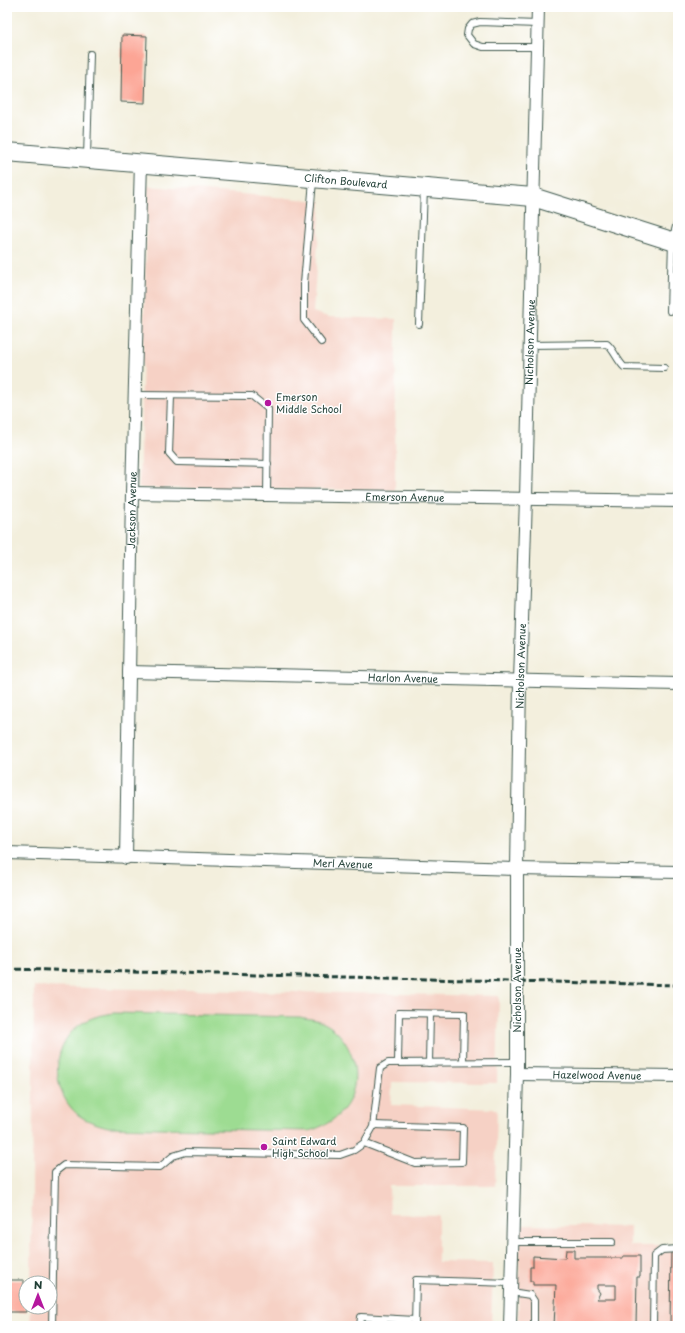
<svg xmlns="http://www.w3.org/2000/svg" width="685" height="1333" font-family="'Playpen Sans',sans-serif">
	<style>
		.built { fill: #f6d1c5 }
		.green { fill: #9ddc92; stroke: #5e8c63 }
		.building { fill: #fca595; fill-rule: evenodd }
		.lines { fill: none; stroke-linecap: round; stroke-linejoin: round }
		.service-casing { stroke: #3f584d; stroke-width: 8 }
		.minor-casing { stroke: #3f584d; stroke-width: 14 }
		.primary-casing { stroke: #3f584d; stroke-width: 20 }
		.service { stroke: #fff; stroke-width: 6 }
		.minor { stroke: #fff; stroke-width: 12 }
		.primary { stroke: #fff; stroke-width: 18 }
		.rail { stroke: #1f3d34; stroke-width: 3; stroke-dasharray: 6 3; stroke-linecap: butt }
		.poi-dot { fill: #b5179e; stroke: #fff; stroke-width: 1.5 }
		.labels { text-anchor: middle; stroke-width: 3; stroke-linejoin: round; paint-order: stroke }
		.street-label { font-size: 10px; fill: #1f3d34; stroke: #fff }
		.poi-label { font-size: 10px; fill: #1f3d34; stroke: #fff; text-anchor: start }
	</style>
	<rect width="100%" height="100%" fill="#fff"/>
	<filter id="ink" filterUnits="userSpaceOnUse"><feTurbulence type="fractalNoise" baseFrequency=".025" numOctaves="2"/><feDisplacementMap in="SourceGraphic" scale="8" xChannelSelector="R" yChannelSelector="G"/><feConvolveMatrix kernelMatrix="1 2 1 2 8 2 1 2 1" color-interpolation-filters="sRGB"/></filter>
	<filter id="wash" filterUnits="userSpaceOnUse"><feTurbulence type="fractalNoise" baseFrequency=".012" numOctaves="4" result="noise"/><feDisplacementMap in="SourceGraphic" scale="16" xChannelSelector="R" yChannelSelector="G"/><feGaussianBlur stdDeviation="0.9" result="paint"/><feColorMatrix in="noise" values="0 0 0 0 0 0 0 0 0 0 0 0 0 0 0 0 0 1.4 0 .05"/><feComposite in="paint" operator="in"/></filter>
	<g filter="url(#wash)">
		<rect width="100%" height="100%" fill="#f3efdd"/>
		<g class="built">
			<path d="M 148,186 L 321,201 L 313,312 L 328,317 L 396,319 L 395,490 L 139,488 Z"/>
			<path d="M 34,987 L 499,996 L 497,1083 L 392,1082 L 391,1105 L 497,1109 L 495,1186 L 389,1186 L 390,1214 L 438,1215 L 438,1262 L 493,1263 L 491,1326 L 30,1326 L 31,1307 L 50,1307 L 50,1283 L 31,1283 Z"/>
			<path d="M 520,1225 L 630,1227 L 630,1246 L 678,1246 L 678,1326 L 518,1326 Z"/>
		</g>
		<path class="green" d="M 114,1013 L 300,1017 C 308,1019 316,1019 324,1023 C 355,1038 365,1084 343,1110 C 334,1121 322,1127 309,1131 L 108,1127 C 97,1124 86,1121 77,1114 C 49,1089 51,1041 84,1022 C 94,1016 103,1015 114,1013 Z"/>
		<g id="blocks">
			<g class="building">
				<path d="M 122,35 L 147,36 L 145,103 L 121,102 Z"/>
				<path d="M 566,1250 L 574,1250 L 574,1258 L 623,1258 L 623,1256 L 640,1256 L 640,1277 L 637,1277 L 636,1326 L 554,1326 L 556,1285 L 533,1285 L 533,1281 L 530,1281 L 530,1267 L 533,1267 L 533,1256 L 565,1258 ZM 597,1285 L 616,1285 L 616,1299 L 597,1299 L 600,1293 L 597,1289 Z"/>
				<path d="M 671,1250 L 678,1250 L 678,1326 L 670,1326 Z"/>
				<path d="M 7,1280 L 24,1280 L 24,1293 L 20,1293 L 20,1297 L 26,1297 L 26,1312 L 7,1312 Z"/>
			</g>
		</g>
	</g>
	<g filter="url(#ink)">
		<use href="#blocks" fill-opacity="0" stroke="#3f584d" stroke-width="1"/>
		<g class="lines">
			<g class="service-casing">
				<g id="service">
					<path d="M 537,47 L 483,47 L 474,44 L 467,35 L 468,29 L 472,24 L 480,22 L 537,24"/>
					<path d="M 87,157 L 90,54"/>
					<path d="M 313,181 L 304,283 L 304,320 L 321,342"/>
					<path d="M 670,311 L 672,241 L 678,219"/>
					<path d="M 419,324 L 424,189"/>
					<path d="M 530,345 L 607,344 C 614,350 617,360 624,367 L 664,368"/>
					<path d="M 135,395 L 252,396 L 268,409 L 267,495"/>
					<path d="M 171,396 L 169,453 L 177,462 L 268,464"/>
					<path d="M 398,1062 L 399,1013 L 464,1014 L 463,1062"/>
					<path d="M 429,1063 L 430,1014"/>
					<path d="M 364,1143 L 415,1163 L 462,1162 L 463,1128 L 374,1125"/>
					<path d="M 512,1242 L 612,1242"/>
					<path d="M 511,1292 L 530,1295 L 534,1301 L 534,1326"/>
					<path d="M 52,1326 L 55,1172 L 64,1165 L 160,1167 L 173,1156 L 186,1152 L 340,1155 L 354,1150 L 364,1143 L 373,1127 L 380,1068 L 388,1063 L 517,1062"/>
					<path d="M 360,1326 L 361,1317 L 415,1320"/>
					<path d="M 415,1326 L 416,1280 L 511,1283"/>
					<path d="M 653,1326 L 654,1256 L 662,1250 L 678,1249"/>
				</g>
			</g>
			<g class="minor-casing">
				<g id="minor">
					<path id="s1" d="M 132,493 L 678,501"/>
					<path id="s2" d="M 129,672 L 678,684"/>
					<path id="s3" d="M 7,853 L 517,869 L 678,872"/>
					<path id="s4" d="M 126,858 L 132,493 L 141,162"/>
					<path id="s5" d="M 517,1074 L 678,1076"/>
					<path id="s6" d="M 510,1326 L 517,1074 L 517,869 L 520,681 L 526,498 L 538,7"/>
				</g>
			</g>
			<g class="primary-casing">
				<g id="primary">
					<path id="s7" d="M 7,152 L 533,197 L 678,243"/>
				</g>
			</g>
			<use href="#service" class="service"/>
			<use href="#minor" class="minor"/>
			<use href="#primary" class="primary"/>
			<path class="rail" d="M 7,969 L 678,985"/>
		</g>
	</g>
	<g class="poi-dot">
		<circle cx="268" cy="403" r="4"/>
		<circle cx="264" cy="1147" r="4"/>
	</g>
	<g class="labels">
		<g class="street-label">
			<text dy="4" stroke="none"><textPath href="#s7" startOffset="340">Clifton Boulevard</textPath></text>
			<text dy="4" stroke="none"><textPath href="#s6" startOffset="984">Nicholson Avenue</textPath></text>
			<text dy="4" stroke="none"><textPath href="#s1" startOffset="273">Emerson Avenue</textPath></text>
			<text dy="4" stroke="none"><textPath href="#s4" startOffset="348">Jackson Avenue</textPath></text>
			<text dy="4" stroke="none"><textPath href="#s6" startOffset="660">Nicholson Avenue</textPath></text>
			<text dy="4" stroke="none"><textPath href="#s2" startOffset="274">Harlon Avenue</textPath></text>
			<text dy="4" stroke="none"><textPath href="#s3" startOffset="336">Merl Avenue</textPath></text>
			<text transform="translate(517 990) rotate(-90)" y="4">Nicholson Avenue</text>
			<text dy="4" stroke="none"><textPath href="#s5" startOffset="80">Hazelwood Avenue</textPath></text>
		</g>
		<g class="poi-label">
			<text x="276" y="401">Emerson<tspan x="276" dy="12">Middle School</tspan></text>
			<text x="272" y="1145">Saint Edward<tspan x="272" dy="12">High School</tspan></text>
		</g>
	</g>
	<rect width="685" height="1333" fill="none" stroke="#fff" stroke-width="24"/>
	<g transform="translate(38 1295)"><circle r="19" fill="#ffffff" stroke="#a5b1ae"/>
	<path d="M0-3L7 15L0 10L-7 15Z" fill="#b5179e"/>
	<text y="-6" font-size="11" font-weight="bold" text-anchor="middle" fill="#1f3d34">N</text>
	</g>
</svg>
